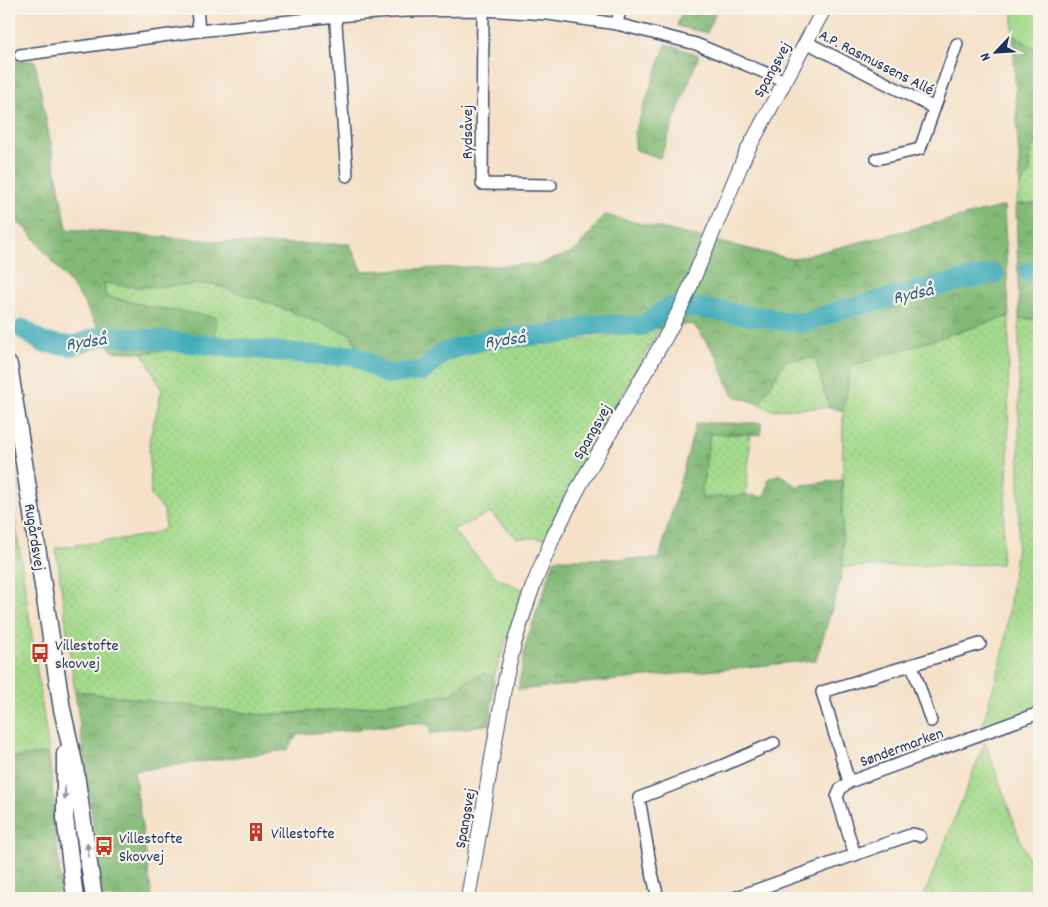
<svg xmlns="http://www.w3.org/2000/svg" width="1048" height="907" font-family="Dekko,sans-serif">
	<style>
		.grass { fill: url(#grass-dots); stroke: #5f8474 }
		.forest { fill: url(#forest-crowns); stroke: #4e746a }
		.garden { fill: #a3d98a; stroke: #5f8474 }
		.lines { fill: none; stroke-linecap: round; stroke-linejoin: round }
		.river { stroke: #3baab9; stroke-width: 20 }
		.minor-casing { stroke: #3c4a6e; stroke-width: 14 }
		.tertiary-casing { stroke: #3c4a6e; stroke-width: 16 }
		.secondary-casing { stroke: #3c4a6e; stroke-width: 19 }
		.minor { stroke: #fff; stroke-width: 11 }
		.tertiary { stroke: #fff; stroke-width: 14 }
		.secondary { stroke: #fff; stroke-width: 16 }
		.oneway { fill: #8d97ae }
		.labels { text-anchor: middle; stroke-width: 4.5; stroke-linejoin: round; paint-order: stroke }
		.street-label { font-size: 16px; fill: #1b2f5e; stroke: #f7f3e8 }
		.poi-label { font-size: 16px; fill: #1b2f5e; stroke: #f7f3e8; text-anchor: start }
		.water-label { font-size: 18px; font-style: italic; fill: #265a7e; stroke: #f7f3e8 }
	</style>
	<defs>
		<pattern id="grass-dots" width="8" height="8" patternUnits="userSpaceOnUse" patternTransform="scale(1.25)"><rect width="8" height="8" fill="#a3d98a"/><path d="M2 2h.1M6 6h.1" fill="none" stroke="#8cbb7a" stroke-width="1.8" stroke-linecap="round"/></pattern>
		<pattern id="forest-crowns" width="20" height="18" patternUnits="userSpaceOnUse" patternTransform="scale(1.25)"><rect width="20" height="18" fill="#82b976"/><path d="M2 6a3 3 0 1 1 6 0M12 15a3 3 0 1 1 6 0" fill="none" stroke="#6a9764"/></pattern>
	</defs>
	<rect width="100%" height="100%" fill="#f7f3e8"/>
	<filter id="ink" filterUnits="userSpaceOnUse"><feTurbulence type="fractalNoise" baseFrequency=".02" numOctaves="2"/><feDisplacementMap in="SourceGraphic" scale="10" xChannelSelector="R" yChannelSelector="G"/><feConvolveMatrix kernelMatrix="1 2 1 2 8 2 1 2 1" color-interpolation-filters="sRGB"/></filter>
	<filter id="wash" filterUnits="userSpaceOnUse"><feTurbulence type="fractalNoise" baseFrequency=".0096" numOctaves="4" result="noise"/><feDisplacementMap in="SourceGraphic" scale="20" xChannelSelector="R" yChannelSelector="G"/><feGaussianBlur stdDeviation="1.12" result="paint"/><feColorMatrix in="noise" values="0 0 0 0 0 0 0 0 0 0 0 0 0 0 0 0 0 1.4 0 .05"/><feComposite in="paint" operator="in"/></filter>
	<g filter="url(#wash)">
		<rect width="100%" height="100%" fill="#f5e1c9"/>
		<g class="grass">
			<path d="M 1039,138 L 1039,203 L 1016,204 L 1020,187 L 1030,172 L 1031,149 Z"/>
			<path d="M 104,283 L 138,287 L 212,284 L 263,301 L 350,334 L 379,381 L 462,350 L 551,344 L 660,328 L 572,482 L 545,538 L 517,538 L 490,513 L 452,530 L 497,578 L 524,590 L 494,676 L 483,674 L 469,679 L 453,694 L 348,709 L 261,715 L 75,691 L 56,548 L 150,535 L 165,528 L 164,510 L 151,496 L 149,442 L 162,390 L 143,353 L 214,344 L 148,306 L 106,296 Z"/>
			<path d="M 1009,316 L 1008,463 L 1001,564 L 842,567 L 843,411 L 851,366 Z"/>
			<path d="M 1019,318 L 1039,320 L 1039,708 L 981,730 L 1004,650 L 1019,529 Z"/>
			<path d="M 815,358 L 829,407 L 772,410 L 759,404 L 786,360 Z"/>
			<path d="M 710,434 L 751,434 L 746,495 L 700,499 Z"/>
			<path d="M 9,478 L 49,753 L 9,758 Z"/>
			<path d="M 985,742 L 1018,834 L 1039,884 L 1039,898 L 923,898 Z"/>
		</g>
		<g class="forest">
			<path d="M 683,9 L 717,9 L 707,33 L 677,26 Z"/>
			<path d="M 1013,34 L 1039,51 L 1039,138 L 1031,149 L 1030,172 L 1020,187 Z"/>
			<path d="M 666,44 L 699,55 L 660,158 L 636,150 L 634,133 Z"/>
			<path d="M 9,61 L 35,61 L 67,229 L 250,244 L 349,244 L 363,271 L 540,264 L 575,251 L 605,215 L 792,259 L 1004,206 L 1009,316 L 851,366 L 843,411 L 829,407 L 815,358 L 786,360 L 759,404 L 732,395 L 716,355 L 693,324 L 462,350 L 379,381 L 350,334 L 263,301 L 212,284 L 138,287 L 104,283 L 106,296 L 148,306 L 216,317 L 215,344 L 143,353 L 112,351 L 79,295 L 26,228 L 9,218 Z"/>
			<path d="M 1016,204 L 1039,204 L 1039,320 L 1019,318 Z"/>
			<path d="M 696,423 L 761,423 L 761,435 L 751,434 L 710,434 L 701,498 L 746,495 L 765,497 L 769,478 L 780,474 L 796,486 L 842,480 L 843,562 L 840,583 L 816,660 L 518,690 L 526,643 L 555,559 L 659,559 Z"/>
			<path d="M 483,674 L 494,676 L 490,724 L 430,734 L 430,725 L 411,723 L 333,732 L 298,734 L 287,750 L 134,771 L 152,898 L 103,898 L 75,691 L 261,715 L 348,709 L 452,694 L 469,679 Z"/>
			<path d="M 49,753 L 61,888 L 52,898 L 9,898 L 9,758 Z"/>
		</g>
		<path class="garden" d="M 1013,9 L 1039,9 L 1039,51 L 1013,34 Z"/>
		<g class="lines">
			<g class="river">
				<path d="M 1029,272 L 1039,270"/>
				<path d="M 23,329 L 43,343 L 72,346 L 104,335 L 327,356 L 354,355 L 386,374 L 423,371 L 444,352 L 488,339 L 566,333 L 594,324 L 642,326 L 669,307 L 696,308 L 802,323 L 841,310 L 954,282 L 994,274"/>
			</g>
		</g>
	</g>
	<g filter="url(#ink)">
		<g class="lines">
			<g class="minor-casing">
				<g id="minor">
					<path d="M 197,9 L 199,31"/>
					<path d="M 483,9 L 482,184 L 551,185"/>
					<path d="M 335,10 L 347,176"/>
					<path d="M 617,24 L 620,9"/>
					<path d="M 806,42 L 934,108"/>
					<path d="M 20,55 L 199,31 L 336,16 L 404,11 L 483,10 L 548,14 L 617,24 L 696,44 L 785,81"/>
					<path d="M 877,159 L 920,149 L 957,44"/>
					<path d="M 912,665 L 931,721"/>
					<path d="M 849,782 L 822,692 L 980,644"/>
					<path d="M 855,855 L 837,797 L 841,788 L 849,782 L 1039,713"/>
					<path d="M 658,898 L 651,869 L 639,798 L 724,765 L 774,743"/>
					<path d="M 734,898 L 913,834 L 920,836"/>
				</g>
			</g>
			<g class="tertiary-casing">
				<path id="tertiary" d="M 468,898 L 506,677 L 514,644 L 526,606 L 533,586 L 554,535 L 580,485 L 669,331 L 685,299 L 746,153 L 824,9"/>
			</g>
			<g class="secondary-casing">
				<g id="secondary">
					<path d="M 9,365 L 62,709 L 75,767 L 94,898"/>
					<path d="M 65,754 L 65,818 L 75,898"/>
				</g>
			</g>
			<use href="#minor" class="minor"/>
			<use href="#tertiary" class="tertiary"/>
			<use href="#secondary" class="secondary"/>
		</g>
		<defs><path id="oneway-solid" d="M-6-.8H1V-3.2L6.5 0L1 3.2V.8H-6Z" transform="scale(1.25)"/></defs>
		<g class="oneway">
			<use href="#oneway-solid" transform="translate(65 793) rotate(90)"/>
			<use href="#oneway-solid" transform="translate(88 850) rotate(-98)"/>
		</g>
	</g>
	<defs>
		<g id="bus-bare" transform="scale(1.5)"><path d="M-5-6H5V4H4V6H2V4H-2V6H-4V4H-5ZM-3.5-4V0h7V-4ZM-3.5 1.2v1.5H-2V1.2ZM2 1.2v1.5H3.5V1.2Z" fill="#c8321e" stroke="#f7f3e8" stroke-width="2.5" paint-order="stroke"/></g>
		<g id="building-bare" transform="scale(1.5)"><path d="M-4-6H4V6H1V3H-1V6H-4ZM-2.5-4.3h1.7v1.8h-1.7ZM.8-4.3h1.7v1.8H.8ZM-2.5-1h1.7V.8h-1.7ZM.8-1h1.7V.8H.8Z" fill="#c8321e" stroke="#f7f3e8" stroke-width="2.5" paint-order="stroke"/></g>
	</defs>
	<g fill-rule="evenodd">
		<use href="#bus-bare" x="40" y="653"/>
		<use href="#building-bare" x="256" y="832"/>
		<use href="#bus-bare" x="104" y="846"/>
	</g>
	<g class="labels">
		<g class="street-label">
			<text transform="translate(877 61) rotate(27)" y="6">A.P. Rasmussens Allé</text>
			<text transform="translate(771 69) rotate(-61)" y="6">Spangsvej</text>
			<text transform="translate(466 132) rotate(-90)" y="6">Rydsåvej</text>
			<text transform="translate(591 431) rotate(-60)" y="6">Spangsvej</text>
			<text transform="translate(36 537) rotate(81)" y="6">Rugårdsvej</text>
			<text transform="translate(901 746) rotate(-20)" y="6">Søndermarken</text>
			<text transform="translate(464 818) rotate(-80)" y="6">Spangsvej</text>
		</g>
		<g class="poi-label">
			<text x="55" y="650">Villestofte<tspan x="55" dy="18">skovvej</tspan></text>
			<text x="271" y="838">Villestofte</text>
			<text x="119" y="843">Villestofte<tspan x="119" dy="18">Skovvej</tspan></text>
		</g>
		<g class="water-label">
			<text transform="translate(913 293) rotate(-13)" y="6">Rydså</text>
			<text transform="translate(505 339) rotate(-7)" y="6">Rydså</text>
			<text transform="translate(86 341) rotate(-8)" y="6">Rydså</text>
		</g>
	</g>
	<rect width="1048" height="907" fill="none" stroke="#f7f3e8" stroke-width="30"/>
	<g transform="translate(996 52) rotate(245)" stroke="#f7f3e8" stroke-width="4" paint-order="stroke">
	<path d="M0-4L9 19L0 12L-9 19Z" fill="#1b2f5e"/>
	<text y="-8" font-size="14" font-weight="bold" text-anchor="middle" fill="#1b2f5e">N</text>
	</g>
</svg>
